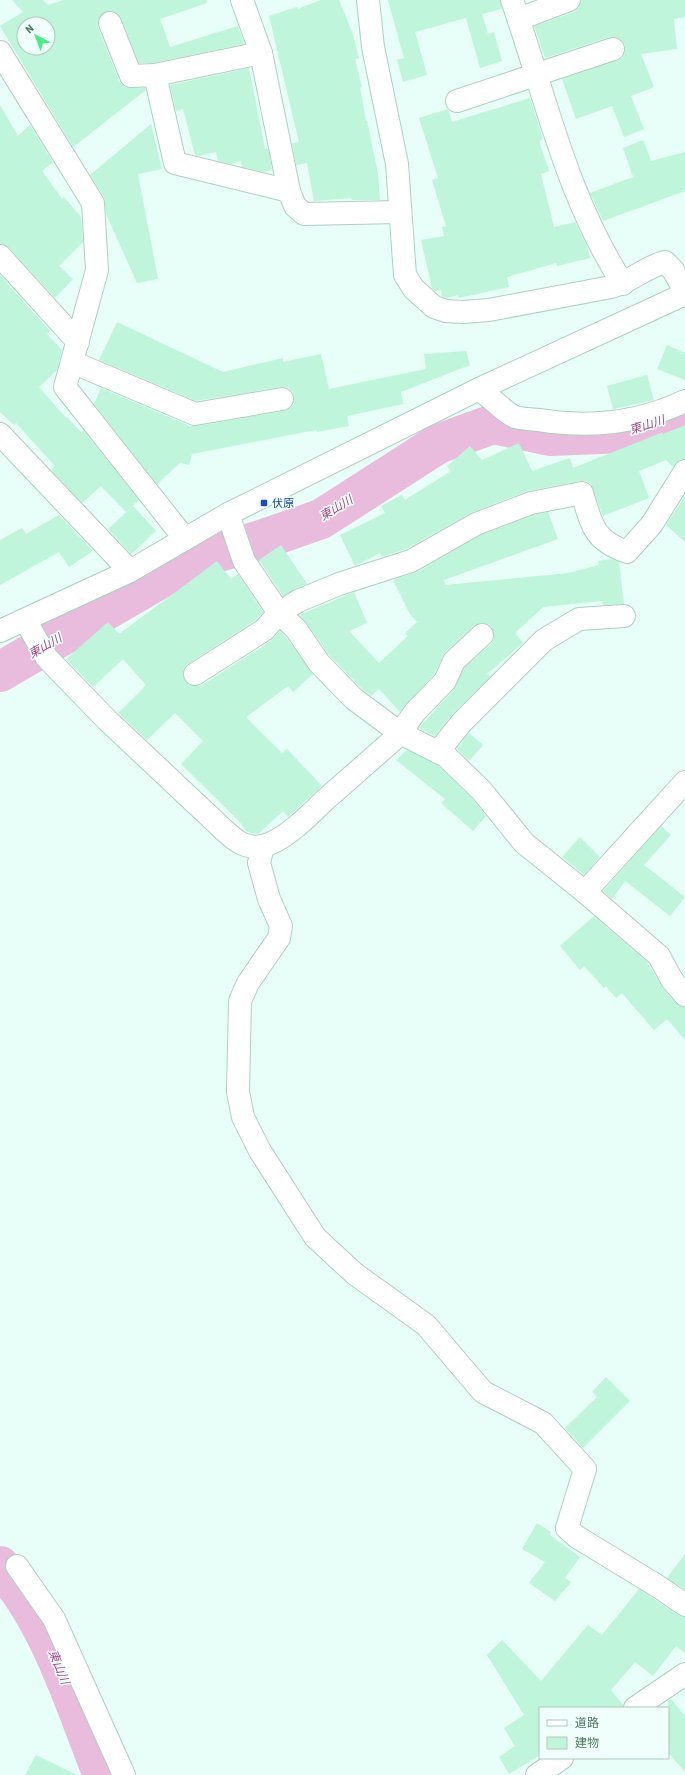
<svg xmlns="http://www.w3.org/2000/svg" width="685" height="1775" font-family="'Source Sans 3','Noto Sans JP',sans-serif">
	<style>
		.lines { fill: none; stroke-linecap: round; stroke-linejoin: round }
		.river { stroke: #e9bbdd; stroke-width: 40 }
		.building { fill: #bef5db; fill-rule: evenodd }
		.street-casing { stroke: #acd1c1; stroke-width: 24 }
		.secondary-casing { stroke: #a8d2bf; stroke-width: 24 }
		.street { stroke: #fff; stroke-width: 22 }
		.secondary { stroke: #fff; stroke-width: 22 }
		.transit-dot { fill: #1a4fb4; stroke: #f0fffb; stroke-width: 1.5 }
		.labels { text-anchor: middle; stroke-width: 3; stroke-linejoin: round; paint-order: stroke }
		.transit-label { font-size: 11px; fill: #164399; stroke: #f0fffb; text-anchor: start }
		.water-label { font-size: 12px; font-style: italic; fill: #a54a8a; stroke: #f0fffb }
	</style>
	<rect width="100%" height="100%" fill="#e8fef8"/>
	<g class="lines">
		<g class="river">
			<path d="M 0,672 L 194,559 L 261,540 L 321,519 L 438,444 L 493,424 L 550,436 L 625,433 L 685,413"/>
			<path d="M 0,1566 C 50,1620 76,1708 103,1775"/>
		</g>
	</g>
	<g class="building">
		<path d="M 12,0 L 43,0 L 48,5 L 64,0 L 206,0 L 207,3 L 160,19 L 170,47 L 238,26 L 244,44 L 153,63 L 139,63 L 121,18 L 117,13 L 112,11 L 105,12 L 100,16 L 98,21 L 98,27 L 119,81 L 125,87 L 145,88 L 146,90 L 73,147 L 0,26 L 23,12 ZM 24,24 L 48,24 L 48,48 L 24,48 Z"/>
		<path d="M 321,0 L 339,0 L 352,32 L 359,58 L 355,59 L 362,87 L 360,88 L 366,121 L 367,121 L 378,174 L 380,200 L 352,200 L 351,198 L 314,201 L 307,163 L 296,165 L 292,143 L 299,142 L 269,16 L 297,7 L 298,9 Z"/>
		<path d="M 388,0 L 500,0 L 502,9 L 482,14 L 488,34 L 494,32 L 502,61 L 480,68 L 466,18 L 415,32 L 427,75 L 403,82 L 397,60 L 404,58 Z"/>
		<path d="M 581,0 L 685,0 L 685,17 L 674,19 L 677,49 L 641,54 L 654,87 L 631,96 L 644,129 L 624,137 L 612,106 L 576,119 L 562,79 L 622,58 L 625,52 L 625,45 L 621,39 L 615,37 L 609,37 L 545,58 L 534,26 L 574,12 L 579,8 Z"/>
		<path d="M 249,68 L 265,149 L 268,148 L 272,170 L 263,172 L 242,167 L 241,161 L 231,164 L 218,161 L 216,152 L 199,156 L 195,155 L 183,109 L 176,111 L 170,85 Z"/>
		<path d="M 530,98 L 543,139 L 539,141 L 549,171 L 541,174 L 554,227 L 575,222 L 587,246 L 590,258 L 557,266 L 556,263 L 507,277 L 509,287 L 459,298 L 458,295 L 447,298 L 442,297 L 441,290 L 435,291 L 432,288 L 421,240 L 444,236 L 442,227 L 446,226 L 432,180 L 438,178 L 419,118 L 448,109 L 452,122 Z"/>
		<path d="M 0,105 L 18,136 L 30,125 L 53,162 L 42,171 L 62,199 L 64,197 L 81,217 L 83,242 L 59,266 L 73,279 L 55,298 L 9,248 L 0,244 Z"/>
		<path d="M 151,124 L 162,169 L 138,174 L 158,279 L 137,283 L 106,214 L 104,197 L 90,175 Z"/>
		<path d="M 643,140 L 651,161 L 685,152 L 685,191 L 603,221 L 590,193 L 633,177 L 623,148 Z"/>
		<path d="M 0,275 L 50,331 L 47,334 L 62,350 L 57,370 L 39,387 L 66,418 L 67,417 L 82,433 L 83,430 L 139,500 L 126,512 L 101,486 L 82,503 L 51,470 L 55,466 L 16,423 L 14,425 L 0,412 Z"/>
		<path d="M 117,322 L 223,372 L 283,358 L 283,362 L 321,354 L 329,389 L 426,369 L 424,354 L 466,351 L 470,365 L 401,392 L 403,404 L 347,416 L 349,426 L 317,432 L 316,430 L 192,454 L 189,465 L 180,463 L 157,484 L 94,404 L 101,388 L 190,426 L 197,426 L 284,411 L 290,409 L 294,404 L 294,396 L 292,391 L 287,387 L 280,387 L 196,401 L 99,360 Z"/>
		<path d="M 667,345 L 685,353 L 685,380 L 657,369 Z"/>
		<path d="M 647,375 L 654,400 L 613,409 L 607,386 Z"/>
		<path d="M 685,425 L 685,459 L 679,460 L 673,467 L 666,460 L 639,471 L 649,498 L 603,516 L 591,484 L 586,481 L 580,481 L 527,491 L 470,513 L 406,549 L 382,557 L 380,553 L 355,566 L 340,535 L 385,513 L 381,506 L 402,495 L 405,500 L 451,471 L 447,466 L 470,446 L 482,460 L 519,443 L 532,471 L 570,458 L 573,468 L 663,432 L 663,434 Z"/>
		<path d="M 685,496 L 685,542 L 666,525 Z"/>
		<path d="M 133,506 L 156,531 L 131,554 L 108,529 Z"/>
		<path d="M 548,512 L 558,539 L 444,580 L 445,585 L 569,573 L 599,565 L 598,561 L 611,559 L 619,562 L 624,604 L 603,605 L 602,601 L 543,607 L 515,633 L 523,643 L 487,674 L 490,677 L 453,713 L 435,736 L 419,728 L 454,689 L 464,668 L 491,644 L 494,639 L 494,633 L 491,626 L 485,623 L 479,623 L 474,626 L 445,652 L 434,674 L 400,712 L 379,689 L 371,696 L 363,690 L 329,655 L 306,622 L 299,615 L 354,592 L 367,623 L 349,631 L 379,663 L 408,636 L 405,633 L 417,622 L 410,614 L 393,580 L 417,572 L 481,535 L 534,515 Z"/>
		<path d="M 59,515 L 93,551 L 69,567 L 59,552 L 0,585 L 0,540 L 22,528 L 26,534 Z"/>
		<path d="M 281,545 L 307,584 L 283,596 L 259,560 Z"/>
		<path d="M 217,561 L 231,579 L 238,574 L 263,612 L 256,620 L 188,664 L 184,668 L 183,674 L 185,681 L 189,685 L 195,686 L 202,685 L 271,641 L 280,631 L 286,637 L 313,674 L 293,692 L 288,686 L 246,717 L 282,753 L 287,749 L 322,786 L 288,817 L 283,811 L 258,834 L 247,832 L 238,820 L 181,764 L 203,741 L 175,713 L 147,740 L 118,713 L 146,685 L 123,659 L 93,687 L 66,659 L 108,622 L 119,634 Z"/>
		<path d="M 469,733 L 483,745 L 469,761 L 457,749 Z"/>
		<path d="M 407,750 L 439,766 L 473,799 L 486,816 L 473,831 L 441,803 L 445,799 L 396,760 Z"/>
		<path d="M 661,826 L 671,835 L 644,865 L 685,897 L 670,916 L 625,881 L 612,899 L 603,891 Z"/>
		<path d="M 580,837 L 600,857 L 584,875 L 562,857 Z"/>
		<path d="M 594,916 L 646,961 L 663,988 L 676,1003 L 685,1007 L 685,1040 L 667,1019 L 654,1030 L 622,993 L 616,998 L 606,986 L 604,988 L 584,966 L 580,970 L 560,946 Z"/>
		<path d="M 606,1377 L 630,1401 L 583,1448 L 565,1428 L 597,1397 L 592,1392 Z"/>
		<path d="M 537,1523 L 551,1532 L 550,1535 L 580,1557 L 565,1578 L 571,1582 L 555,1601 L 529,1583 L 545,1562 L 522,1549 Z"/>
		<path d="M 685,1554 L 685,1590 L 667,1578 Z"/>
		<path d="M 639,1589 L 678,1615 L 685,1617 L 685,1653 L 676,1646 L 653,1676 L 635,1662 L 611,1690 L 623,1705 L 623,1708 L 540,1708 L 540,1755 L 509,1774 L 499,1757 L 515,1746 L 504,1728 L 524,1715 L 487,1655 L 502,1640 L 541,1681 L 588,1625 L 602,1635 Z"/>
		<path d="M 671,1699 L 685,1716 L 685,1772 L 668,1752 L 668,1701 Z"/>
		<path d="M 36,1755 L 77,1775 L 25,1775 Z"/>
	</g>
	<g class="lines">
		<g class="street-casing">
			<g id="street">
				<path d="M 242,0 L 261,53 L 289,191"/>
				<path d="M 368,0 L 373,47 L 397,164 L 405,275 L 414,289 L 434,307 L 446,311 L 463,312 L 489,310 L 611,287 C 631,282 645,267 665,262 L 673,270 L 685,291"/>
				<path d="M 512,0 C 545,95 567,198 623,284"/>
				<path d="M 519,19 L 569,0"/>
				<path d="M 110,23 L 131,76 L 155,75 L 175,163 L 289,191 L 295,206 L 304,214 L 399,212"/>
				<path d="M 0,52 L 93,203 L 97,270 L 65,387 L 185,539"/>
				<path d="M 155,75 L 261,53"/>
				<path d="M 457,101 L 613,49"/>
				<path d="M 0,256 L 78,342"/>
				<path d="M 72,362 L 195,414 L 282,399"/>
				<path d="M 479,389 C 488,395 505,413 515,417 C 522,419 532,419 539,420 C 589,428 639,423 685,401"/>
				<path d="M 0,434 L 130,571"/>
				<path d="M 228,514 L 244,561 L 279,613 L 296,629 L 319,663 L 354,699 L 400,733 L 446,756 L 482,791 L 524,843 L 585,892 L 659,956 L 672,980 L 685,995"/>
				<path d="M 25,620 L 47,658 L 107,720 L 225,831 C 237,842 246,849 262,846 C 284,842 310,814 326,799 C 348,780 369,761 391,742 L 400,733 L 415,712 L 445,681 L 454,661 L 482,635"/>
				<path d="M 195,674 L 264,630 L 279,613 L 298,601 L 339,584 L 411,561 L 476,524 L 531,503 L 582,493 C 592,525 593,540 627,552 L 652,524 L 685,471"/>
				<path d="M 438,752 L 462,722 L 544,640 L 579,619 L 624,616"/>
				<path d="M 263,846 L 259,863 L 269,899 L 281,926 L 279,938 L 248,983 L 240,1001 L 238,1092 L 243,1117 L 260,1151 L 315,1237 L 355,1274 L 426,1325 L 483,1392 L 543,1423 L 585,1469 L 567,1528 L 577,1537 L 659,1587 L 685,1605"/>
				<path d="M 585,892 L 685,782"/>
				<path d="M 17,1566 L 54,1619 L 124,1775"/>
			</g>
		</g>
		<g class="secondary-casing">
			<g id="secondary">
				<path d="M 0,631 L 130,571 L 228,514 L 479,389 L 685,294"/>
				<path d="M 635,1708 L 685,1674"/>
				<path d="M 537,1775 L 562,1758"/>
			</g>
		</g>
		<use href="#street" class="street"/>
		<use href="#secondary" class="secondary"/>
	</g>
	<rect class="transit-dot" x="260" y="499" width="8" height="8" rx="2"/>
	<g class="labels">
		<g class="transit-label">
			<text x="272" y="507">伏原</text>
		</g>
		<g class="water-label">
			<text transform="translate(647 425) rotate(-18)" y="4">東山川</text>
			<text transform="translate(336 508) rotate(-31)" y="4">東山川</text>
			<text transform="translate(45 646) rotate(-30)" y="4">東山川</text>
			<text transform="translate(59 1667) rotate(68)" y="4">東山川</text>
		</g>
	</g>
	<rect x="539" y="1707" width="130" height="52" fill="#f0fffb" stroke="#aecabd"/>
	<rect x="547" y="1720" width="20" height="6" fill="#ffffff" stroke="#aecabd"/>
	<text x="575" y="1727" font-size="12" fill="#4a7a61">道路</text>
	<rect x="547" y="1737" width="20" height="12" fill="#bef5db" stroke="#aecabd"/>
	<text x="575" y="1747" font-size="12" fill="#4a7a61">建物</text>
	<g transform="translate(36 36) rotate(318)"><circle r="19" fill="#f0fffb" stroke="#aecabd"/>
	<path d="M0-3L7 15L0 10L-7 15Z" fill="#47ee81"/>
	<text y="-6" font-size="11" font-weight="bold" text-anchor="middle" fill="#4a7a61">N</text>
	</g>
</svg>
